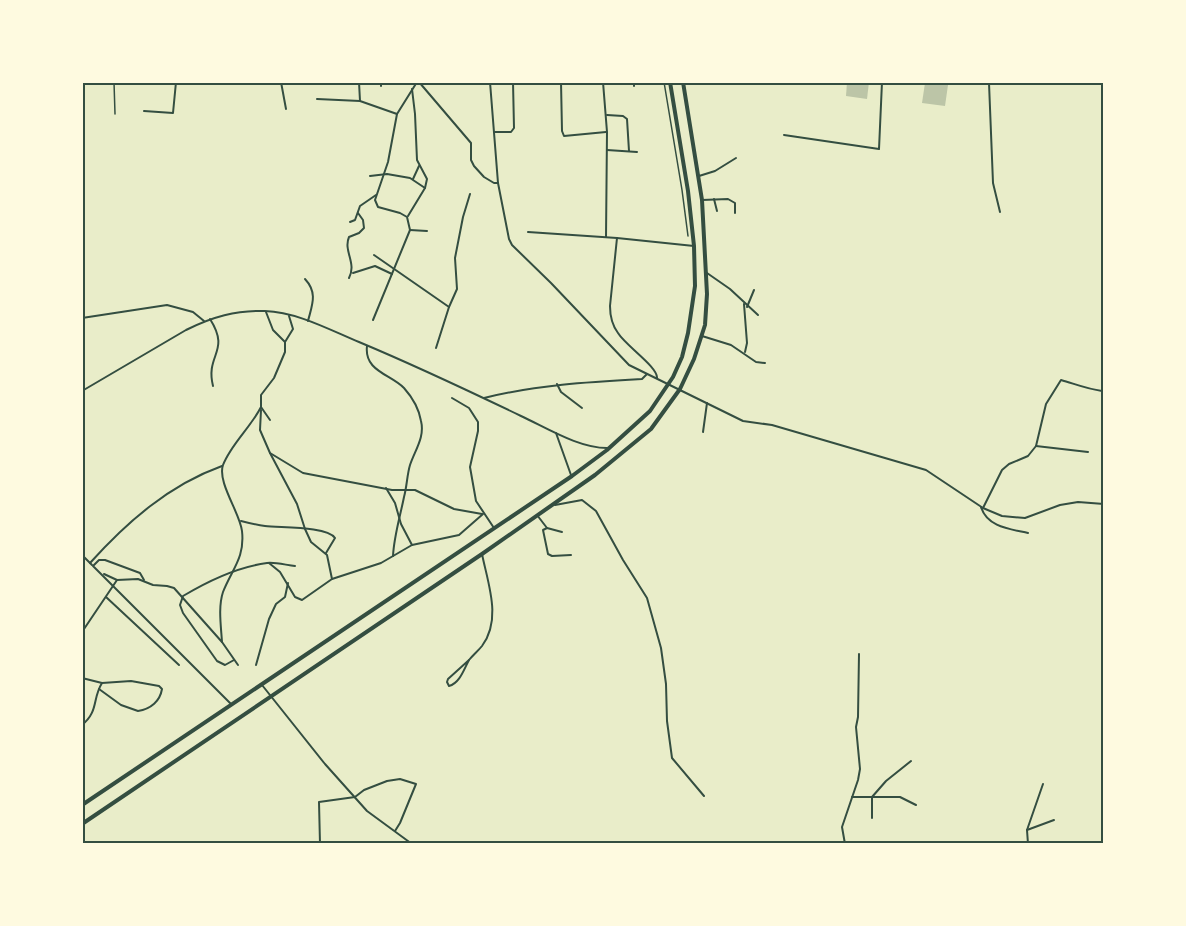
<svg xmlns="http://www.w3.org/2000/svg" width="1186" height="926" font-family="Rubik,sans-serif">
	<style>
		.building { fill: #bcc5a7 }
		.lines { fill: none; stroke-linecap: round; stroke-linejoin: round }
		.path { stroke: #344e41; stroke-width: 1.5 }
		.service { stroke: #344e41; stroke-width: 1.5 }
		.minor { stroke: #344e41; stroke-width: 2 }
		.primary { stroke: #344e41; stroke-width: 4 }
		.neatline { fill: none; stroke: #344e41; stroke-width: 2 }
	</style>
	<rect width="100%" height="100%" fill="#e9edc9"/>
	<g class="building">
		<path d="M 847,82 L 869,82 L 867,99 L 846,96 Z"/>
		<path d="M 925,83 L 948,85 L 945,106 L 922,103 Z"/>
	</g>
	<g class="lines">
		<path class="path" d="M 664,82 L 682,190 L 688,236"/>
		<path class="service" d="M 114,82 L 115,114"/>
		<g class="minor">
			<path d="M 281,82 L 286,109"/>
			<path d="M 359,82 L 360,101"/>
			<path d="M 381,82 L 381,86"/>
			<path d="M 419,82 L 471,143 L 471,160 L 474,166 L 484,177 L 494,183 L 498,183"/>
			<path d="M 490,82 L 498,183 L 509,239 L 512,245 L 551,283 L 629,365 L 743,421 L 772,425 L 926,470 L 983,508 L 1002,516 L 1025,518 L 1060,505 L 1078,502 L 1104,504"/>
			<path d="M 561,82 L 562,131 L 564,136 L 606,132"/>
			<path d="M 603,82 L 607,132 L 606,237"/>
			<path d="M 989,83 L 993,183 L 1000,212"/>
			<path d="M 634,86 L 634,82"/>
			<path d="M 317,99 L 360,101 L 397,114"/>
			<path d="M 144,111 L 173,113 L 176,82"/>
			<path d="M 607,115 L 623,116 L 627,119 L 629,151"/>
			<path d="M 494,132 L 511,132 L 514,128 L 513,82"/>
			<path d="M 784,135 L 879,149 L 882,82"/>
			<path d="M 607,150 L 637,152"/>
			<path d="M 370,176 L 387,174 L 410,178 L 425,188"/>
			<path d="M 699,176 L 715,171 L 736,158"/>
			<path d="M 413,179 L 419,166"/>
			<path d="M 714,199 L 717,211"/>
			<path d="M 702,200 L 728,199 L 735,203 L 735,213"/>
			<path d="M 408,216 L 425,188 L 427,179 L 417,160 L 415,114 L 412,89"/>
			<path d="M 350,222 L 355,220 L 360,206 L 376,195"/>
			<path d="M 410,230 L 427,231"/>
			<path d="M 528,232 L 617,238 L 694,246"/>
			<path d="M 617,238 L 610,306 C 610,316 612,325 618,333 C 626,346 658,367 657,378"/>
			<path d="M 374,255 L 449,307"/>
			<path d="M 353,273 L 375,266 L 392,274"/>
			<path d="M 707,273 L 730,289 L 758,315"/>
			<path d="M 349,278 C 357,263 343,251 349,237 L 359,233 L 364,228 L 363,220 L 358,213"/>
			<path d="M 305,279 C 318,293 312,305 308,321"/>
			<path d="M 744,304 L 747,343 L 745,352"/>
			<path d="M 747,307 L 754,290"/>
			<path d="M 266,312 L 273,330 L 285,342"/>
			<path d="M 82,318 L 167,305 L 193,312 L 204,321"/>
			<path d="M 210,319 C 231,352 205,354 213,386"/>
			<path d="M 373,320 L 410,230 L 407,217 L 400,213 L 378,207 L 375,200 L 388,162 L 397,114 L 417,82"/>
			<path d="M 702,336 L 731,345 L 756,362 L 765,363"/>
			<path d="M 367,346 C 364,371 390,374 404,388 C 412,397 419,409 421,421 C 425,437 415,450 410,465 C 407,475 407,486 404,497 C 400,517 394,536 393,556"/>
			<path d="M 436,348 L 449,307 L 457,289 L 455,258 L 463,217 L 470,194"/>
			<path d="M 557,384 L 561,392 L 582,408"/>
			<path d="M 82,391 L 186,330 C 212,317 236,310 265,311 C 297,312 330,330 359,342 C 414,365 467,390 521,416 C 547,428 580,449 609,448"/>
			<path d="M 452,398 L 469,408 L 478,422 L 478,431 L 470,467 L 476,501 L 494,528"/>
			<path d="M 484,398 C 536,385 588,382 642,379 L 647,374"/>
			<path d="M 261,410 L 260,430 L 270,453 L 297,504 L 305,529 L 311,542 L 327,555 L 332,579"/>
			<path d="M 270,420 L 261,407 L 261,395 L 274,378 L 285,352 L 285,342 L 293,329 L 289,316"/>
			<path d="M 703,432 L 707,403"/>
			<path d="M 556,433 L 571,475"/>
			<path d="M 1036,446 L 1088,452"/>
			<path d="M 270,453 L 303,473 L 392,490 L 415,490 L 454,509 L 482,514"/>
			<path d="M 386,488 L 395,503 L 401,524 L 412,545"/>
			<path d="M 555,505 L 582,500 L 596,511 L 623,560 L 647,598 L 661,648 L 666,684 L 667,721 L 672,758 L 704,796"/>
			<path d="M 981,507 C 987,527 1010,529 1028,533"/>
			<path d="M 983,508 L 1002,470 L 1009,464 L 1028,456 L 1036,446 L 1046,404 L 1061,380 C 1075,384 1087,389 1102,391"/>
			<path d="M 537,515 L 547,528 L 562,532"/>
			<path d="M 241,521 C 249,523 257,525 265,526 C 280,528 327,526 335,538 L 326,553"/>
			<path d="M 547,528 L 543,530 L 548,554 L 552,556 L 571,555"/>
			<path d="M 82,555 L 92,565"/>
			<path d="M 90,563 C 127,522 169,485 222,466"/>
			<path d="M 269,563 L 280,572 L 295,597 L 302,600 L 332,579 L 381,563 L 412,545 L 459,535 L 483,514"/>
			<path d="M 104,574 L 117,580 L 138,579 L 153,585 L 167,586 L 174,588 L 222,642 L 238,665"/>
			<path d="M 144,580 L 140,573 L 105,560 L 99,560 L 93,566 L 231,704"/>
			<path d="M 106,597 L 179,665"/>
			<path d="M 82,632 L 117,580"/>
			<path d="M 222,642 C 221,626 218,607 223,592 C 232,569 245,558 242,531 C 240,513 217,482 223,465 C 231,444 251,427 261,407"/>
			<path d="M 234,660 L 225,665 L 217,661 L 183,613 L 180,605 L 183,596 C 208,581 237,567 267,563 C 275,562 286,565 295,566"/>
			<path d="M 469,660 C 473,655 478,651 482,646 C 502,619 488,584 482,554"/>
			<path d="M 469,660 C 464,669 460,683 449,686 L 447,682 L 448,679 Z"/>
			<path d="M 256,665 L 269,619 L 276,604 L 285,597 L 288,583"/>
			<path d="M 82,678 L 102,683 L 131,681 L 159,686 L 162,689 C 160,701 151,709 138,711 L 121,705 L 99,689"/>
			<path d="M 262,685 L 325,764 L 367,811 L 412,844"/>
			<path d="M 82,725 C 99,711 92,699 102,683"/>
			<path d="M 852,797 L 900,797 L 916,805"/>
			<path d="M 872,818 L 872,797 L 886,781 L 911,761"/>
			<path d="M 1027,830 L 1054,820"/>
			<path d="M 320,844 L 319,802 L 355,797 L 364,790 L 387,781 L 400,779 L 416,784 L 400,823 L 395,831"/>
			<path d="M 845,844 L 842,827 L 858,780 L 860,769 L 856,727 L 858,717 L 859,654"/>
			<path d="M 1028,844 L 1027,830 L 1043,784"/>
		</g>
		<g class="primary">
			<path d="M 82,805 L 572,476 L 607,450 L 650,411 L 673,377 L 682,357 L 688,333 L 695,286 L 694,246 L 688,191 L 670,82"/>
			<path d="M 82,824 L 482,554 L 595,475 L 651,429 L 680,389 L 694,359 L 705,325 L 707,294 L 702,200 L 683,82"/>
		</g>
	</g>
	<rect width="1186" height="926" fill="none" stroke="#fefae0" stroke-width="168"/>
	<rect x="84" y="84" width="1018" height="758" class="neatline"/>
</svg>
